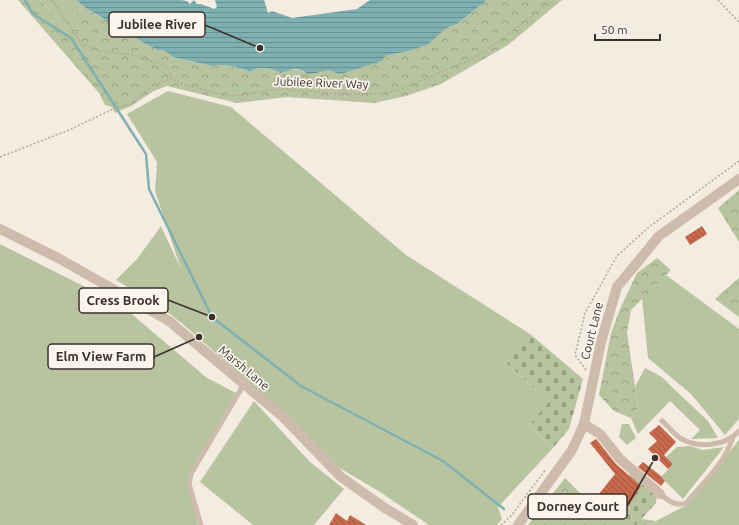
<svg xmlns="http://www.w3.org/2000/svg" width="739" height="525" font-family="Ubuntu,sans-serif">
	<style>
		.grass { fill: #b8c4a0 }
		.forest { fill: url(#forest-crowns) }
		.cemetery { fill: url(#cemetery-stones) }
		.water { fill: url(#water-rules) }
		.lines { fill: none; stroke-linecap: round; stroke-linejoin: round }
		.stream { stroke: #7fb0b2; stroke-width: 2.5 }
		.building { fill: url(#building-back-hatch) }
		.path { stroke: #b9a596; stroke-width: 1.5; stroke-dasharray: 2 2; stroke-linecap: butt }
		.lane { stroke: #cdbbac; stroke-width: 5 }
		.street { stroke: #cdbbac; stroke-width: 10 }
		.labels { text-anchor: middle; stroke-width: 3.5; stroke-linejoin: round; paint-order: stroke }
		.street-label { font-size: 12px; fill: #3b302b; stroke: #fbf5ee }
		.leader { fill: none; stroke: #3b302b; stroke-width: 1.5 }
		.callout-dot { fill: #3b302b; stroke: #fbf5ee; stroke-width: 1.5 }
		.callout { fill: #fbf5ee; stroke: #3b302b; stroke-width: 1.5 }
		.callout-label { font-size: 13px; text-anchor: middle; font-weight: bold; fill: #3b302b }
	</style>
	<defs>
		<pattern id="forest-crowns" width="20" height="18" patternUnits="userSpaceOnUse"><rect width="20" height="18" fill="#b8c4a0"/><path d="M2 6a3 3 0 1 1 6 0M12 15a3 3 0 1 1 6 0" fill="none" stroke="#97a083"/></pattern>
		<pattern id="cemetery-stones" width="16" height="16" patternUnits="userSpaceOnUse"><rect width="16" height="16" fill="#b8c4a0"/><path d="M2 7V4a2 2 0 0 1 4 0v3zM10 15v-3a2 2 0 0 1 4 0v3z" fill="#97a083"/></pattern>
		<pattern id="water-rules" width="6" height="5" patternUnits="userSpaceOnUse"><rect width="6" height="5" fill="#7fb0b2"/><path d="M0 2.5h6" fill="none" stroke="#699091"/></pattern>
		<pattern id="building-back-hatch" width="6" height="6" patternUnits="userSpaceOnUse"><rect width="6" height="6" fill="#c8694b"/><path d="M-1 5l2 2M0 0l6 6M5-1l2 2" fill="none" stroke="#a4573f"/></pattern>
	</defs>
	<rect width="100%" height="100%" fill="#f4ebe1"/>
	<g class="grass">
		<path d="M 40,0 L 77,0 L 84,7 L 64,25 Z"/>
		<path d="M 168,91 L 231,107 L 406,255 L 530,334 L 506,363 L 550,403 L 529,426 L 553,448 L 498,507 L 502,519 L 497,525 L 429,525 L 380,492 L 338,467 L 261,393 L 184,325 L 162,308 L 116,280 L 137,259 L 161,226 L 181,269 L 155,191 L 157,162 L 127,114 Z"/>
		<path d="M 0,244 L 121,305 L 207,378 L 236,393 L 188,480 L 198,525 L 0,525 Z"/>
		<path d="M 666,275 L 739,329 L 739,419 L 725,435 L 691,394 L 648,358 L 642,298 Z"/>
		<path d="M 645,368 L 662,377 L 672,387 L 708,421 L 718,438 L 691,439 L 700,430 L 670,401 L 638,434 L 631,418 L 638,407 L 635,387 Z"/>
		<path d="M 254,401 L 310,462 L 344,489 L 314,525 L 253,525 L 200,482 Z"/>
		<path d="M 622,424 L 629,424 L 636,438 L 627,445 L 619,437 Z"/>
		<path d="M 739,440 L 739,525 L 652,525 L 656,521 L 687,505 Z"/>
		<path d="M 690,446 L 703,450 L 724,447 L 683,499 L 661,477 L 673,464 L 666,457 L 677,447 Z"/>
	</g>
	<g class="forest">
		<path d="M 18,0 L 40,0 L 64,25 L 84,7 L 126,33 L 157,50 L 165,51 L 173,57 L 212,66 C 224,63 239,67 250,72 C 260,65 271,68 281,73 L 287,70 L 301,70 L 305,73 L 312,74 L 320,70 L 335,71 L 385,56 L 409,51 L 427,45 L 447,28 L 457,24 L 487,0 L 562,0 L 508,45 L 441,84 L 406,96 L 374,103 L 287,97 L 237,103 L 167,86 L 154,91 L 131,106 L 115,113 L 112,107 L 105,105 L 99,93 Z"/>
		<path d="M 739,190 L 739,242 L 718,208 Z"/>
		<path d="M 657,258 L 671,270 L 631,310 L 627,332 L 638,407 L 631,418 L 614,411 L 599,395 L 611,333 L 620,309 L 637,273 Z"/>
		<path d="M 739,278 L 739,317 L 715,299 Z"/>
		<path d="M 565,478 L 600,513 L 656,521 L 652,525 L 528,525 Z"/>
	</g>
	<g class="cemetery">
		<path d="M 530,334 L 583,379 L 569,429 L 553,448 L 529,426 L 549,402 L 506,363 Z"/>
		<path d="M 630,474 L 657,495 L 656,503 L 636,525 L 623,525 L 610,512 L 603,508 Z"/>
	</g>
	<path class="water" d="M 77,0 L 181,0 L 187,1 L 190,4 L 194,0 L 197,4 L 201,4 L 214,9 L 217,7 L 215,0 L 264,0 L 268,13 L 272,11 L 292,18 L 357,9 L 370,0 L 487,0 L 457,24 L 447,28 L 427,45 L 409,51 L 385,56 L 382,61 L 344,73 L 338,74 C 328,66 319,74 309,74 C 305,74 305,71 301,70 C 295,68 287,71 281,73 C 271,68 260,65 250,72 C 239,67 224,63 212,66 L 173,57 L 165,51 L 157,50 L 126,33 L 124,35 L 104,19 L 84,7 Z"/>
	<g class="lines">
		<path class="stream" d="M 25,0 L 33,14 L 71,38 L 146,154 L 149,189 L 212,317 L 301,386 L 443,461 L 504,509"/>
	</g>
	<g class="building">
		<path d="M 702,226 L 707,234 L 690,245 L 685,237 Z"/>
		<path d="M 659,425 L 676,442 L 664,455 L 673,464 L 668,469 L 648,449 L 657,441 L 649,433 Z"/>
		<path d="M 596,439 L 616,464 L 641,486 L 626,510 L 610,499 L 603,508 L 594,500 L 615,474 L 590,443 Z"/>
		<path d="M 643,462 L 661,476 L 665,481 L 661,486 L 638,467 Z"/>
		<path d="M 336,513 L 347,521 L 350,515 L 366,525 L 329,525 Z"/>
	</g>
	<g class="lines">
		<g class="path">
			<path d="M 52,0 L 82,44 L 101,51 L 133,55 L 147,60 L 161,63 L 168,69 L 172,78 L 182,84 L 227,96 L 241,95 L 263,91 L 285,89 L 338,94 L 380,94 L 396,91 L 470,60 L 494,45 L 553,0"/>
			<path d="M 718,0 L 739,22"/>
			<path d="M 0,157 L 69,130 L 113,109 L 130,104 L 151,87 L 172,78"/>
			<path d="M 586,370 L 575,355 L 585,313 L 617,256 L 649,227 L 739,161"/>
			<path d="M 501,525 L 511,516 L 546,469"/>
		</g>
		<g class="lane">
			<path d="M 662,421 C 668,426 674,434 680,438 C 698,449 726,446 739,431"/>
			<path d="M 660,494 C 668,500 675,507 686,503 C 704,482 725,463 733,437"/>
			<path d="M 201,525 L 189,484 L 191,474 L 244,384"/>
		</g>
		<g class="street">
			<path d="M 0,229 L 60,259 L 169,321 L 283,417 L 341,477 L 385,508 L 413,525"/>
			<path d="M 584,424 L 600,434 L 620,459 L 660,494"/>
			<path d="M 518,525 L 572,450 L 584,424 L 601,342 L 617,287 L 659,236 L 739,179"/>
		</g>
	</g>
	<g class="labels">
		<g class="street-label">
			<text transform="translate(321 83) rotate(2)" y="4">Jubilee River Way</text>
			<text transform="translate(592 331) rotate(-76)" y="4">Court Lane</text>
			<text transform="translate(244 368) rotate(40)" y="4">Marsh Lane</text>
		</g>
	</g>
	<path class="leader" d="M260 48L205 25M212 317L168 300M199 337L154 357M655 458L627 506"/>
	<g class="callout-dot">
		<circle cx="260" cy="48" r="4"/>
		<circle cx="212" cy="317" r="4"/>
		<circle cx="199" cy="337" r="4"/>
		<circle cx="655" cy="458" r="4"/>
	</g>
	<g class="callout">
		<rect x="109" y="12" width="96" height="25" rx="4"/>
		<rect x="79" y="288" width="89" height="25" rx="4"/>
		<rect x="48" y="344" width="106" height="25" rx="4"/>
		<rect x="528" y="494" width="99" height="25" rx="4"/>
	</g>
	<g class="callout-label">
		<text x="157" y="29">Jubilee River</text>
		<text x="123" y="305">Cress Brook</text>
		<text x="101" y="361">Elm View Farm</text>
		<text x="578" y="511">Dorney Court</text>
	</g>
	<path d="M595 34v6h65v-6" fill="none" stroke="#3b302b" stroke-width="2"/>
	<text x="601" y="34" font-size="12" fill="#3b302b" stroke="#fbf5ee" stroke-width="3" paint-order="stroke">50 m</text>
</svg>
